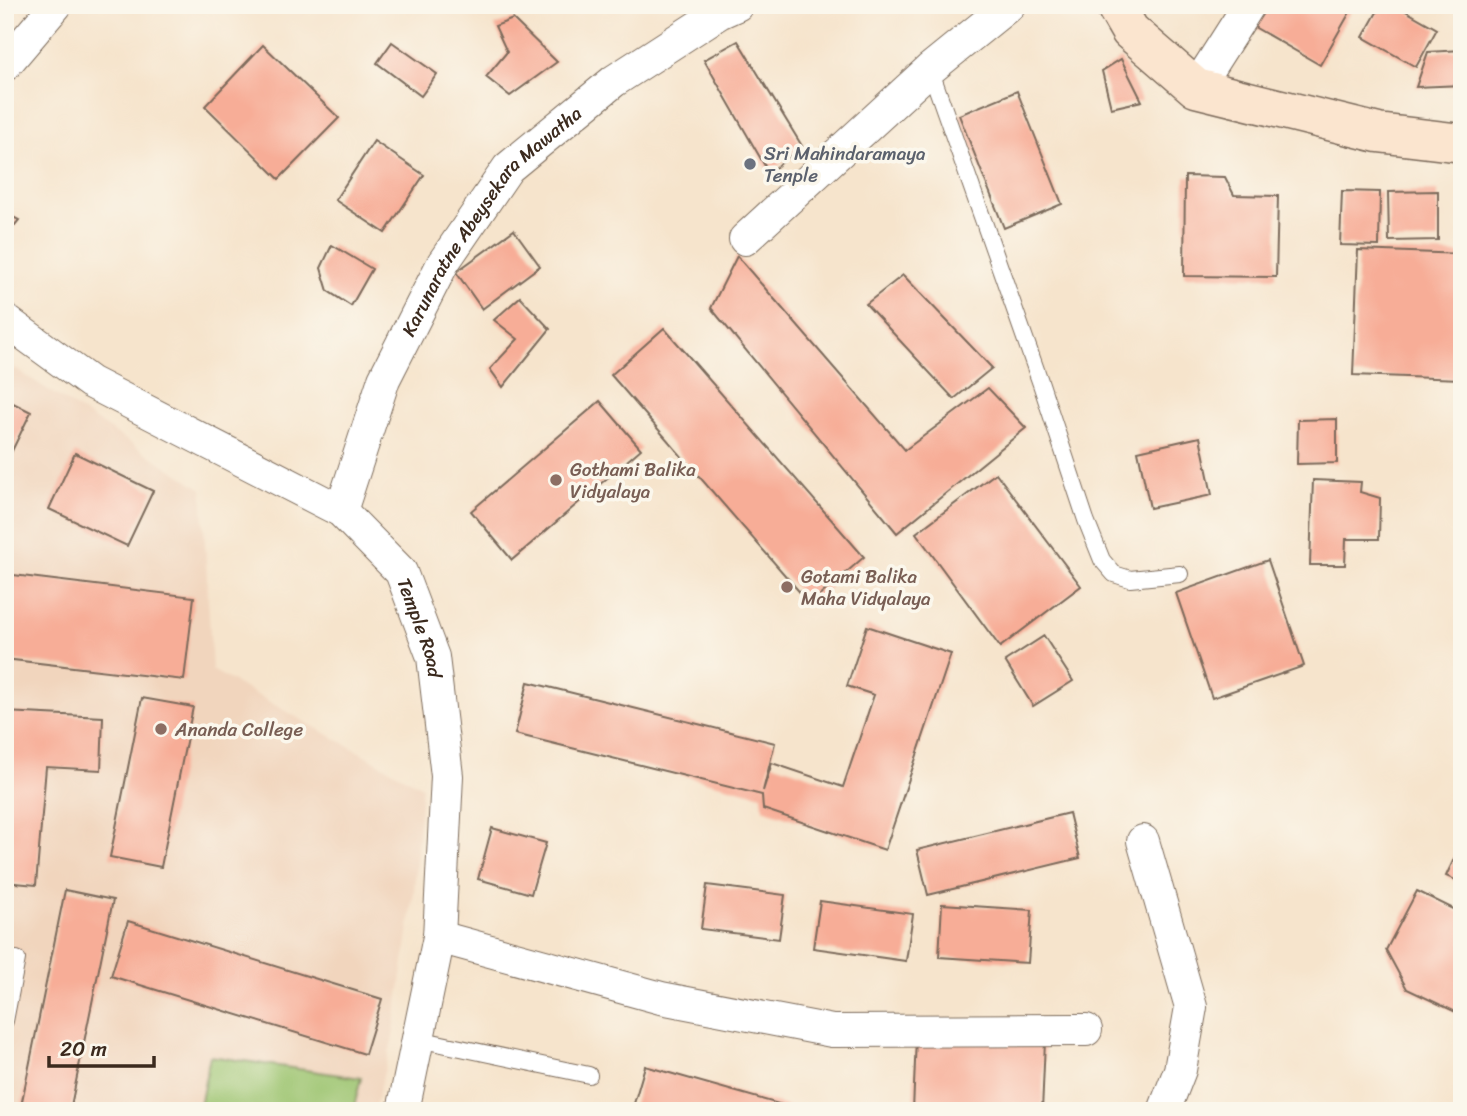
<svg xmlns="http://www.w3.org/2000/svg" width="1467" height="1116" font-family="Sriracha,sans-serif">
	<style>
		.built { fill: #f1d5bd }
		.green { fill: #9cc470; stroke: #6c7747; stroke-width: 2 }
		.building { fill: #f7ad97 }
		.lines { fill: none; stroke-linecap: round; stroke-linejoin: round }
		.service-casing { stroke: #7c6b5b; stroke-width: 18 }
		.minor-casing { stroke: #7c6b5b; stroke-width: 34 }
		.secondary-casing { stroke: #7c6b5b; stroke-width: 41 }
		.service { stroke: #fff; stroke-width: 16 }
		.minor { stroke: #fff; stroke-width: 32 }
		.secondary { stroke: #fbe5cf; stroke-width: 38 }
		.worship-dot { fill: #6b7280; stroke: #fbf7ec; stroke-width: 2.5 }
		.education-dot { fill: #8d6e63; stroke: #fbf7ec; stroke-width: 2.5 }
		.labels { text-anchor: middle; stroke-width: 7; stroke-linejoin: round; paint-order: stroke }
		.worship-label { font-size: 19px; fill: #5b616d; stroke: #fbf7ec; text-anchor: start }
		.street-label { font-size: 19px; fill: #3b2a1e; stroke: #fbf7ec }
		.education-label { font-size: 19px; fill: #785e54; stroke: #fbf7ec; text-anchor: start }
	</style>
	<rect width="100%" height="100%" fill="#fbf7ec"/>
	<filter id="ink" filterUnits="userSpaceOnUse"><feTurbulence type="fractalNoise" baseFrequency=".0143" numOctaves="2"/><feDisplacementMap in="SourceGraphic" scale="14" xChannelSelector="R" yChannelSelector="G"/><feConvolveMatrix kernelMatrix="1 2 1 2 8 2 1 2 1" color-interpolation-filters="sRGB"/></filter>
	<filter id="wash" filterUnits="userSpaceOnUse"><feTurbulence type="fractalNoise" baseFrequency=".00686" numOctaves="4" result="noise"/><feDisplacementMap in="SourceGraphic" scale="28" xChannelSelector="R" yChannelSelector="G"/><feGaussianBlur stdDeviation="1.57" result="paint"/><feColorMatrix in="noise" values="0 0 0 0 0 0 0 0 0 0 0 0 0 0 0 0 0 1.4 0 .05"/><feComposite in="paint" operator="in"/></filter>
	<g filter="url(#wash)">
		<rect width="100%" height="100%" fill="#f6e4cc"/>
		<path class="built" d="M 5,362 L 202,489 L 212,670 L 422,787 L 414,892 L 393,1037 L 374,1111 L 5,1111 Z"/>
		<path class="green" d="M 210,1056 L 361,1078 L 353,1111 L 199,1111 Z"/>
		<g id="blocks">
			<g class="building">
				<path d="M 1260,5 L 1320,5 L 1327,10 L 1330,5 L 1354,5 L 1320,65 L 1249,24 Z"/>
				<path d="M 1381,5 L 1395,5 L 1437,29 L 1416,67 L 1363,37 Z"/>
				<path d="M 513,19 L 557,62 L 510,96 L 486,77 L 507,52 L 495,26 Z"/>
				<path d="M 738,41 L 802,146 L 769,173 L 704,60 Z"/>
				<path d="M 392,42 L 437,74 L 421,96 L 377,63 Z"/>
				<path d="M 263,45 L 339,118 L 279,179 L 205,106 Z"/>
				<path d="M 1462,50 L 1462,85 L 1416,87 L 1428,52 Z"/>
				<path d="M 1121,59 L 1142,101 L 1111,108 L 1102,71 Z"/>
				<path d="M 1017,91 L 1062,204 L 1004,228 L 959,115 Z"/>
				<path d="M 374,141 L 424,175 L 385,233 L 335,200 Z"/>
				<path d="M 1185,176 L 1225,177 L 1234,195 L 1278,196 L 1276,277 L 1184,276 Z"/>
				<path d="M 1342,191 L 1380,192 L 1379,246 L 1340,245 Z"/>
				<path d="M 1438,191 L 1438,240 L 1389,241 L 1388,192 Z"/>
				<path d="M 5,213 L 19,220 L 5,237 Z"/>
				<path d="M 514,230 L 540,266 L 482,309 L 456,272 Z"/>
				<path d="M 332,245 L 372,269 L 351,306 L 328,291 L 321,268 Z"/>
				<path d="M 1358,250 L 1462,254 L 1461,379 L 1353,375 Z"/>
				<path d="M 737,256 L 905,450 L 988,388 L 1026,428 L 897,533 L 711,308 Z"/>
				<path d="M 903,275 L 992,368 L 954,399 L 866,304 Z"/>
				<path d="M 520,297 L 550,329 L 503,387 L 490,369 L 518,339 L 494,320 Z"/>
				<path d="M 664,328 L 864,557 L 810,604 L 611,375 Z"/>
				<path d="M 5,399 L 31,412 L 5,465 Z"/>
				<path d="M 600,401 L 641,449 L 512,560 L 471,511 Z"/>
				<path d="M 1337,419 L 1337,463 L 1297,464 L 1298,420 Z"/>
				<path d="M 1200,437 L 1212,495 L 1150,508 L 1138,451 Z"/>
				<path d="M 75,453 L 153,491 L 127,546 L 49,509 Z"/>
				<path d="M 996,473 L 1081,586 L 1000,647 L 916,533 Z"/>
				<path d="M 1313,480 L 1361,482 L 1360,492 L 1380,498 L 1379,539 L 1346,539 L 1345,565 L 1310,565 Z"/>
				<path d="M 1268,560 L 1304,666 L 1212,698 L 1176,593 Z"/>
				<path d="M 5,574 L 194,597 L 184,680 L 5,659 Z"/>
				<path d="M 867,626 L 951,654 L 885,850 L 763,809 L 762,795 L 515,734 L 528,682 L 775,743 L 763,791 L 772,763 L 843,787 L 874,695 L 847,686 Z"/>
				<path d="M 1044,636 L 1073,681 L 1033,706 L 1005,661 Z"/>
				<path d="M 142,698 L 193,707 L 161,867 L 110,857 Z"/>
				<path d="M 5,712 L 103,717 L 101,770 L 46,767 L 36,885 L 5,882 Z"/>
				<path d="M 1069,813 L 1080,858 L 928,895 L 917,850 Z"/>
				<path d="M 492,828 L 546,843 L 531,894 L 478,879 Z"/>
				<path d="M 1462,842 L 1462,883 L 1446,876 Z"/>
				<path d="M 707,885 L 785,895 L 779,939 L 701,929 Z"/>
				<path d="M 65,890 L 113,900 L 70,1111 L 20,1111 Z"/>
				<path d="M 1417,891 L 1462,913 L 1462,1015 L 1407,989 L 1386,950 Z"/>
				<path d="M 820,901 L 913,914 L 906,961 L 813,948 Z"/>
				<path d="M 942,904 L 1032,910 L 1028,963 L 939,957 Z"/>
				<path d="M 128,921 L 382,999 L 365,1054 L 111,976 Z"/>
				<path d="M 916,1037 L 1045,1041 L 1042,1111 L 913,1111 Z"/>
				<path d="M 645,1066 L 800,1110 L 800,1111 L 646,1111 L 633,1107 Z"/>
			</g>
		</g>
	</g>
	<g filter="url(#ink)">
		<use href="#blocks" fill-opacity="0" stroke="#7c6b5b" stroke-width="2"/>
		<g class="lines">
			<g class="service-casing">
				<g id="service">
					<path d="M 930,69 L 1041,384 L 1086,520 L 1102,560 L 1114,574 L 1130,579 L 1180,574"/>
					<path d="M 5,1021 L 17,959"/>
					<path d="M 418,1039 L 589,1075"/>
				</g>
			</g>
			<g class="minor-casing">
				<g id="minor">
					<path d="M 5,65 L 56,5"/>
					<path d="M 1196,88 L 1249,5"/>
					<path d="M 745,239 L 930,69 L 1009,5"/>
					<path id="s1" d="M 5,320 L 90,382 L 341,511 L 401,572 L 433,657 L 447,776 L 439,937 L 403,1111"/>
					<path id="s2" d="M 341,511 L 384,379 L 443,263 L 508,168 L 614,81 L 719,13 L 737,5"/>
					<path d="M 1143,841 L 1191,1007 L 1180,1070 L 1164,1111"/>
					<path d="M 439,937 L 661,998 L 832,1031 L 1086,1030"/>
				</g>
			</g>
			<g class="secondary-casing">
				<path id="secondary" d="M 1115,5 L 1130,31 L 1196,88 L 1378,133 L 1462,143"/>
			</g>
			<use href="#service" class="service"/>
			<use href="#minor" class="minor"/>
			<use href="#secondary" class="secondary"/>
		</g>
	</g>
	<circle class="worship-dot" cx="750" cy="164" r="7"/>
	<g class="education-dot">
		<circle cx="556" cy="480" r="7"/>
		<circle cx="787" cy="587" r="7"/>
		<circle cx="161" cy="729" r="7"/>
	</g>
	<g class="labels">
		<g class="worship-label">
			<text x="764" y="160">Sri Mahindaramaya<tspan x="764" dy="22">Tenple</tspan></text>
		</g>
		<g class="street-label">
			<text dy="7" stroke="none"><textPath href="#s2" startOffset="332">Karunaratne Abeysekara Mawatha</textPath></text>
			<text dy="7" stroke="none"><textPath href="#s1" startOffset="532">Temple Road</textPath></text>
		</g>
		<g class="education-label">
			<text x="570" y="476">Gothami Balika<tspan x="570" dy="22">Vidyalaya</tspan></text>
			<text x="801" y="583">Gotami Balika<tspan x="801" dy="22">Maha Vidyalaya</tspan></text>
			<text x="175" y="736">Ananda College</text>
		</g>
	</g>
	<rect width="1467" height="1116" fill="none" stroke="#fbf7ec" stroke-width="28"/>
	<path d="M49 1056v10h105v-10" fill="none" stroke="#3b2a1e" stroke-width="3.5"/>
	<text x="60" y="1056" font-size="21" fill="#3b2a1e" stroke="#fbf7ec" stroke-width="5" paint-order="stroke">20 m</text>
</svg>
